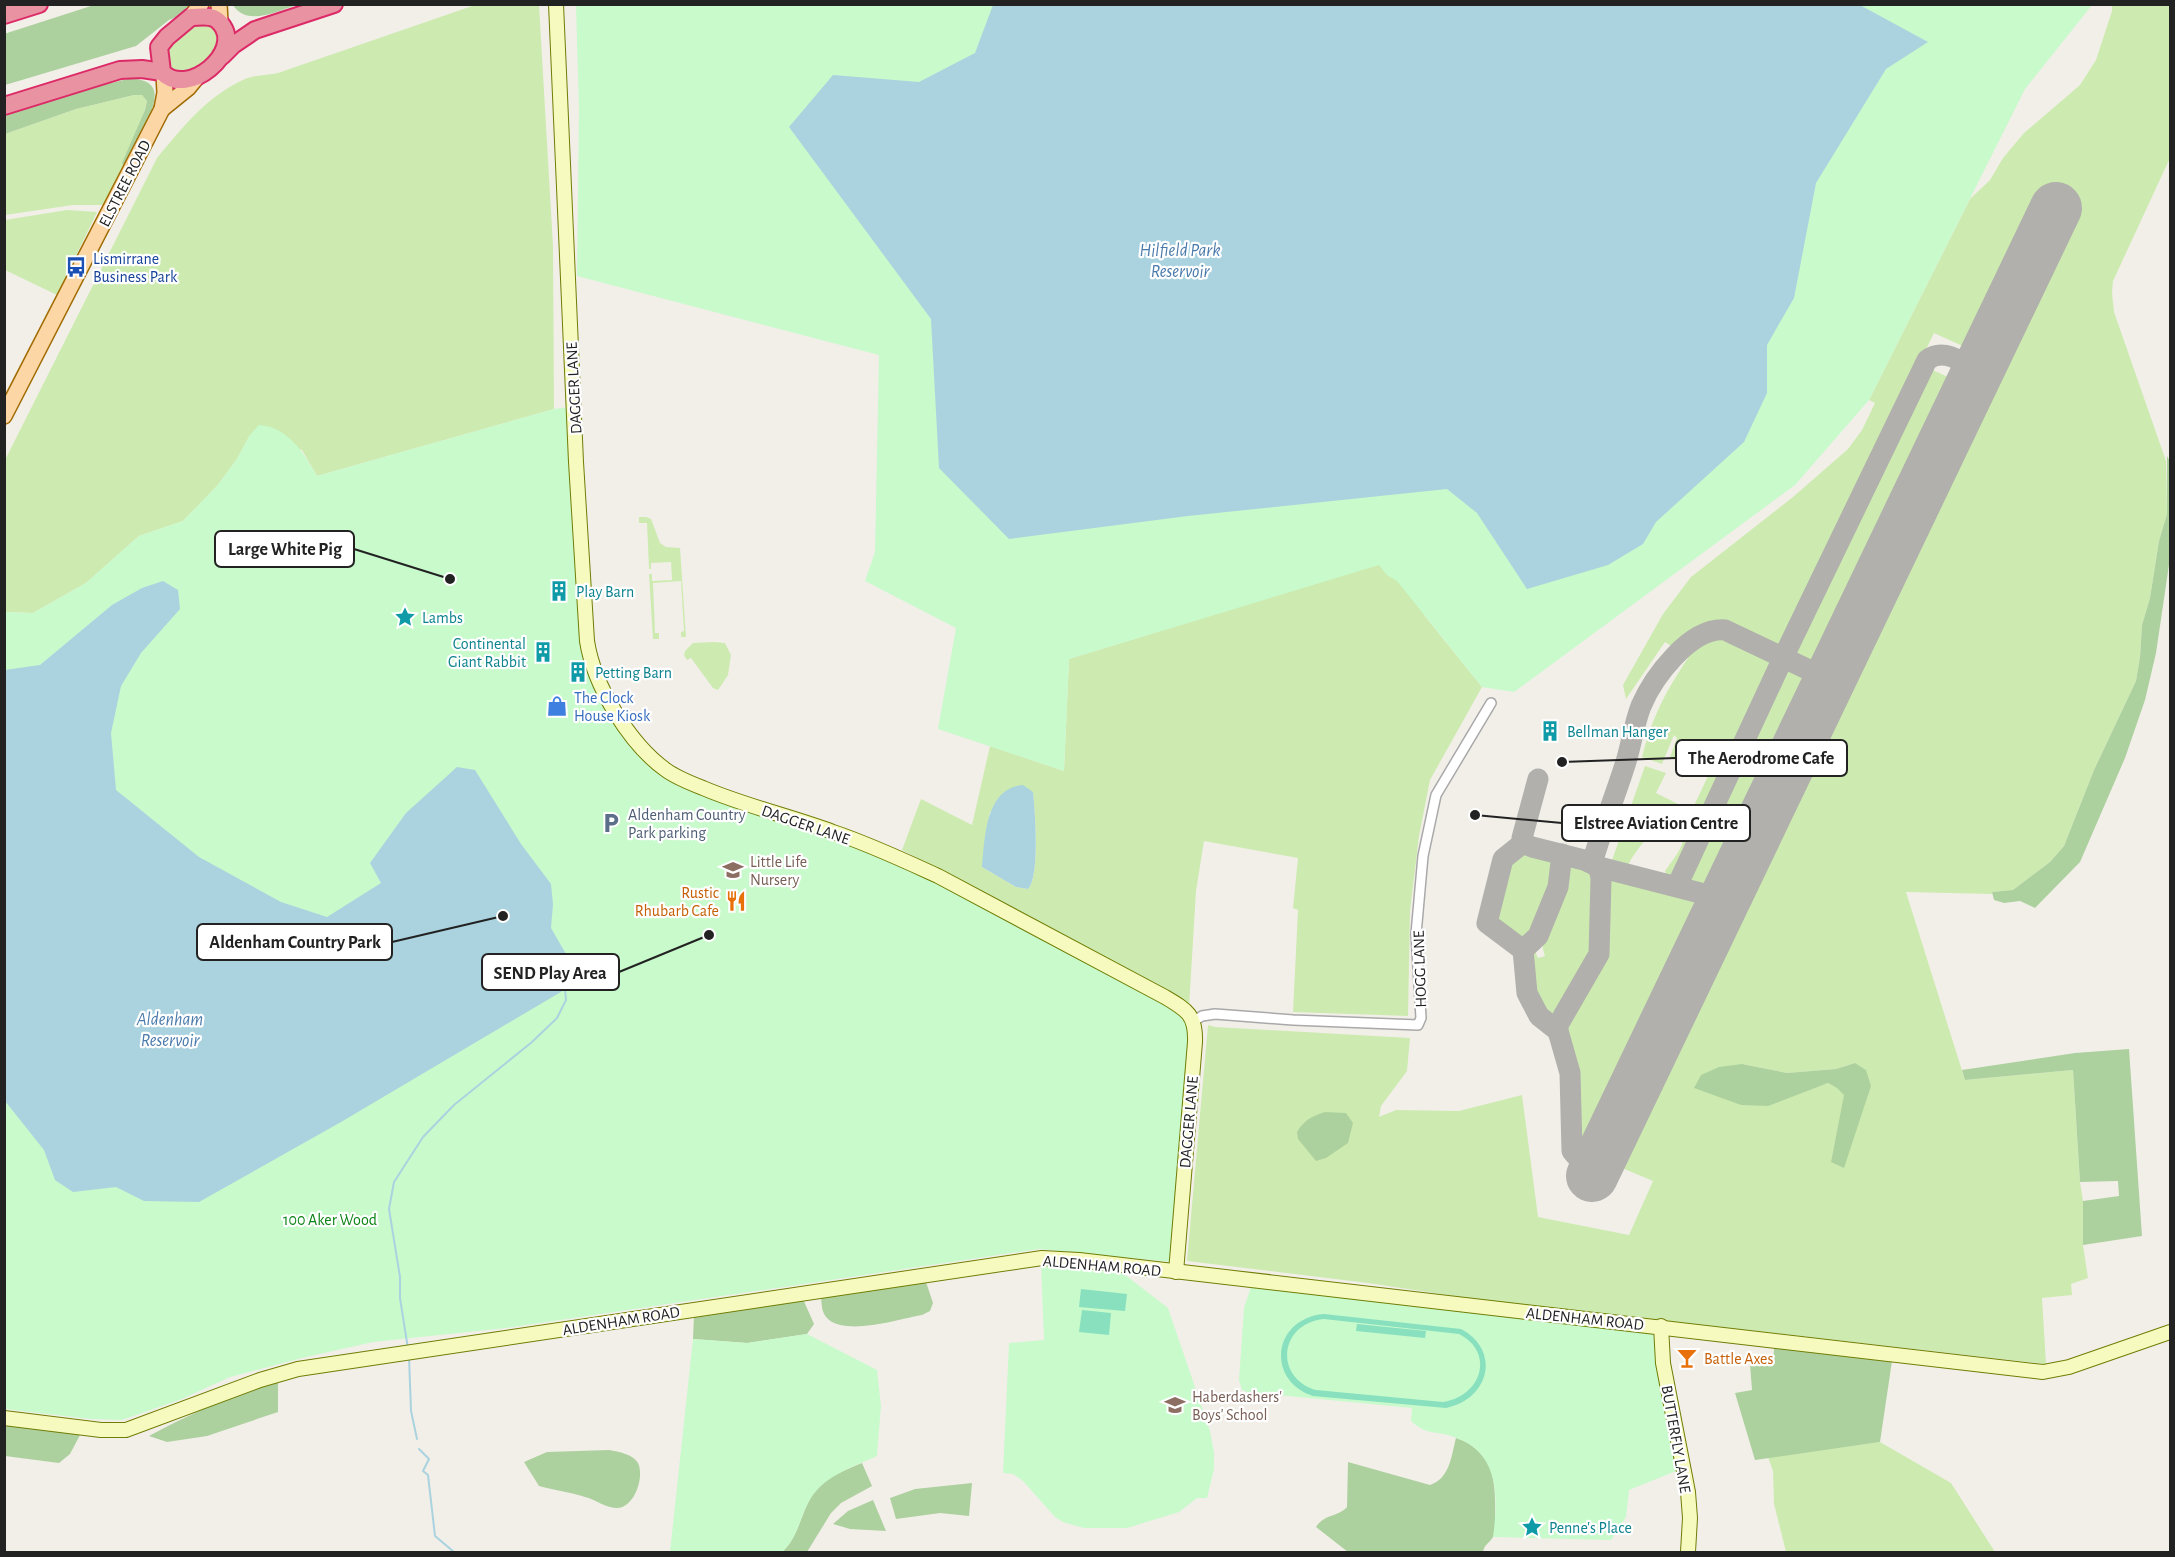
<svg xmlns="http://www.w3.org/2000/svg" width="2175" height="1557" font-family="'Alegreya Sans',sans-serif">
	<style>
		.grass { fill: #cdebb0; fill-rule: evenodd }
		.forest { fill: #add19e }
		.park { fill: #c8facc }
		.pitch { fill: #88e0be; fill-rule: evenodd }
		.water { fill: #aad3df }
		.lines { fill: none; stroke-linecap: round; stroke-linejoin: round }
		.stream { stroke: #aad3df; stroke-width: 2 }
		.taxiway { stroke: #b1b0ac; stroke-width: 21 }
		.runway { stroke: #b1b0ac; stroke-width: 52 }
		.street-casing { stroke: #a9a9a9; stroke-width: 12 }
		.secondary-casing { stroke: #707d05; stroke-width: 16 }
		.primary-casing { stroke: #a06b00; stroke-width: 18 }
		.highway-casing { stroke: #dc2a67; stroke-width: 20 }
		.street { stroke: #fff; stroke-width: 9 }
		.secondary { stroke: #f7fabf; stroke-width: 14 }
		.primary { stroke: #fcd6a4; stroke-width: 15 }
		.highway { stroke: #e892a2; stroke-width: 16 }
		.labels { text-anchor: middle; stroke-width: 4.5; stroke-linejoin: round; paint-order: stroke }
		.street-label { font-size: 16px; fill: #222; stroke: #fff }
		.transit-label { font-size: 16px; fill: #164399; stroke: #fff; text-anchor: start }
		.culture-label { font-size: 16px; fill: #0d838f; stroke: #fff; text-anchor: start }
		.shop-label { font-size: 16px; fill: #366cbe; stroke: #fff; text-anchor: start }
		.service-label { font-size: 16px; fill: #4e5e75; stroke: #fff; text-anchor: start }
		.education-label { font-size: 16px; fill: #785e54; stroke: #fff; text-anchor: start }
		.food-label { font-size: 16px; fill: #c56008; stroke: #fff; text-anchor: end }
		.park-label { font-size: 16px; fill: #0c8416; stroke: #fff }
		.water-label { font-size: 18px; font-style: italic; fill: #4a7aab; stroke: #fff }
		.leader { fill: none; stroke: #222; stroke-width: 2 }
		.callout-dot { fill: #222; stroke: #fff; stroke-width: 2 }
		.callout { fill: #fff; stroke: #222; stroke-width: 2 }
		.callout-label { font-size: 18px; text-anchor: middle; font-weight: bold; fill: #222 }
	</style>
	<rect width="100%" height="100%" fill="#f2efe9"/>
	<g class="grass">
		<path d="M 475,5 L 539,5 L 553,246 L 554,409 L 317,476 L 302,450 L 250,435 L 237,459 L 217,486 L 183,521 L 139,536 L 86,583 L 33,613 L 5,612 L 4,462 L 157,158 C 182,128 208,95 245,79 C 255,75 268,75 278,73 Z"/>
		<path d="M 2112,5 L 2170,5 L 2170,158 L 2113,281 L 2112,293 L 2114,312 L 2166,461 L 2167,514 L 2159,541 L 2150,598 L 2142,625 L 2140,657 L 2136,681 L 2094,770 L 2064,846 L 2050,862 L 2013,890 L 1992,892 L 1992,894 L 1906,892 L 1965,1080 L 2073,1070 L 2080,1182 L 2083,1201 L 2083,1245 L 2088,1278 L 2071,1284 L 2072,1295 L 2042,1298 L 2046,1364 L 1474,1299 L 1368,1283 L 1187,1261 L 1208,1025 L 1215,1027 L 1410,1038 L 1407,1071 L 1381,1106 L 1379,1117 L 1396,1110 L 1459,1111 L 1522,1095 L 1538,1217 L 1629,1235 L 1653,1181 L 1622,1168 L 1617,1163 L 2073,214 L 2041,199 L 1969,349 L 1934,333 L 1919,364 L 1955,380 L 1714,879 C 1700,891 1684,883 1668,878 L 1665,871 C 1673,859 1687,845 1683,829 L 1708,776 L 1670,757 L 1677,738 L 1674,735 L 1662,764 L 1642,757 C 1653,716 1664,694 1688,658 L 1682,652 L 1714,632 L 1708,627 L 1674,648 L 1665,642 L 1626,699 L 1623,685 L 1663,614 L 1691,577 L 1793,497 L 1848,449 L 1862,430 L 1875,403 L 1869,400 L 1970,199 L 1990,180 L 2003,158 L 2024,133 L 2080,85 L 2096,60 L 2112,11 ZM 1855,1063 L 1831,1162 L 1845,1094 L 1838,1088 L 1828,1083 L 1806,1091 L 1742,1064 L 1787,1073 L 1836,1069 Z"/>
		<path d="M 203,22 L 214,27 L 219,35 L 217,51 C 210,57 203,65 196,70 C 180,79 162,67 167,49 C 169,38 194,24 203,22 Z"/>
		<path d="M 134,95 L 142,95 L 147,101 L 145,110 L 124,166 L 104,205 L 73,205 L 5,215 L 5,134 L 76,109 Z"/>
		<path d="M 67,210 L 97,212 L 57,295 L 5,270 L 5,220 Z"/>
		<path d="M 1447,489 L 1424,615 L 1482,687 L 1430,780 L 1419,836 L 1410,911 L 1408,1016 L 1293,1012 L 1298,910 L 1293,908 L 1298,858 L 1204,841 L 1196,891 L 1189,1007 L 1053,929 L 902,850 L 921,799 L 972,825 L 990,746 L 1064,771 L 1069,659 L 1363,569 ZM 1033,792 C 1035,810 1040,877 1028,889 L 1016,887 L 982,867 L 990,812 Z"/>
		<path d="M 639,517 L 646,517 L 651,519 L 660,543 L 666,547 L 680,548 L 686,637 L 681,637 L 681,632 L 684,631 L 681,581 L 653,583 L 655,633 L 659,633 L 659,639 L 653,639 L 649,574 L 652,574 L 652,581 L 672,580 L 671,562 L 651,563 L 651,569 L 649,569 L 647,523 L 639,523 Z"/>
		<path d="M 714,642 L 725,643 L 731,655 L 728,675 L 718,690 L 713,688 L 691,658 L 687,660 L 684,655 L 685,651 L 693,643 Z"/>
		<path d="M 1645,766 L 1666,773 L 1656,793 L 1680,805 L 1672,822 C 1657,822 1632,854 1627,868 L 1611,863 Z"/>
		<path d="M 1525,854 L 1557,862 L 1553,888 L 1534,934 L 1531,937 L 1526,939 L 1495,920 L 1507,868 Z"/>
		<path d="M 1564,864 C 1572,866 1586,867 1592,871 C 1603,879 1598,943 1594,957 L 1556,1020 L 1552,1021 C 1548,1018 1544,1014 1541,1011 C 1532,998 1527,963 1530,948 L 1535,951 L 1538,958 L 1545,956 C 1536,931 1552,915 1560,893 C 1563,884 1561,873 1564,864 Z"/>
		<path d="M 1605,874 L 1694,896 L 1701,900 L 1702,904 L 1586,1146 L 1576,1148 L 1574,1067 L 1563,1034 L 1563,1027 L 1603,954 Z"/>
		<path d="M 1880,1442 L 1951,1483 L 1995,1552 L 1786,1552 L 1774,1504 L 1773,1471 L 1768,1457 Z"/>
	</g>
	<g class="forest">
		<path d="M 94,5 L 196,5 L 188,12 L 169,20 L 136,46 L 5,85 L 4,34 Z"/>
		<path d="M 233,5 L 297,5 C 277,11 247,27 233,5 Z"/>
		<path d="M 132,78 C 140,80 148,80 153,88 C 162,104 132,150 124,166 L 122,163 L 145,110 L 147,101 L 142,95 L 134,95 L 76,109 L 5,134 L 4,114 L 81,90 Z"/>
		<path d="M 2167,456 L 2170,461 L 2170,558 L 2156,653 L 2145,700 L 2125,758 L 2080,862 L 2035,908 L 2020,901 L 2004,903 L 1994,900 L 1992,892 L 2013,890 L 2050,862 L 2064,846 L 2094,770 L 2136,681 L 2140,657 L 2142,625 L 2150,598 L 2159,541 L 2167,514 Z"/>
		<path d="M 2129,1049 L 2142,1236 L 2083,1245 L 2083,1201 L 2119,1196 L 2118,1181 L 2080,1182 L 2073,1070 L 1965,1080 L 1962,1070 L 2075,1053 Z"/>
		<path d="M 1855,1063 L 1866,1070 L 1871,1086 L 1844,1168 L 1831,1162 L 1844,1095 L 1837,1088 L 1828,1083 L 1768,1106 L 1741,1105 L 1694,1088 L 1701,1075 L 1719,1067 L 1742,1064 L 1787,1073 L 1836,1069 Z"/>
		<path d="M 1325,1112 L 1346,1113 L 1353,1123 L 1348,1143 L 1326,1158 L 1316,1161 L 1298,1139 L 1297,1132 C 1304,1120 1312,1116 1325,1112 Z"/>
		<path d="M 926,1282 L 933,1303 L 930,1311 L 922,1315 C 899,1319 847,1336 828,1319 C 821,1313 822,1304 821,1297 Z"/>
		<path d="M 803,1299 L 814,1324 L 807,1334 L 747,1343 L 693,1339 L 694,1315 Z"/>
		<path d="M 1774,1348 L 1892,1361 L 1880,1442 L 1755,1460 L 1735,1393 L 1752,1390 L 1750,1364 L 1773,1366 Z"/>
		<path d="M 278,1380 L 278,1412 L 207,1436 L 167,1442 L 149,1436 C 191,1413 233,1395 278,1380 Z"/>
		<path d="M 5,1425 L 80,1435 L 70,1454 L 59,1463 L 5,1456 Z"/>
		<path d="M 1456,1438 C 1493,1450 1496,1480 1495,1514 C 1495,1521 1496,1532 1493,1537 C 1489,1544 1485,1543 1483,1552 L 1348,1552 L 1316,1527 C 1324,1514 1338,1517 1347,1507 L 1348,1462 L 1430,1485 C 1450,1478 1451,1457 1456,1438 Z"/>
		<path d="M 609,1450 C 619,1452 633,1454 638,1463 C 645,1477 634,1509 616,1508 C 606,1508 594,1499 585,1497 C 570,1492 554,1490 539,1486 L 524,1462 L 547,1452 Z"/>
		<path d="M 862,1463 L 872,1486 L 841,1503 L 831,1513 L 807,1552 L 782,1552 C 800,1536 801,1509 816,1490 C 827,1476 846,1470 862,1463 Z"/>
		<path d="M 972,1483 L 969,1516 L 940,1513 L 896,1519 L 890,1498 L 915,1489 Z"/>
		<path d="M 873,1500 L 886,1531 L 850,1529 L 833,1524 L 848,1511 Z"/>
	</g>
	<g class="park">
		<path d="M 576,5 L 2092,5 L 2025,89 L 1869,400 L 1795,485 L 1514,692 L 1482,687 L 1397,581 L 1387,575 L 1379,565 L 1069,659 L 1064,771 L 938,729 L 956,628 L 865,581 L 875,552 L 879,355 L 577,276 L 579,111 Z"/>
		<path d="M 570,407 L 584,657 L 595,689 L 621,731 L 662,771 L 883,854 L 1175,1010 L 1185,1020 L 1190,1032 L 1172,1262 L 1039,1249 L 507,1328 L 373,1342 L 302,1358 L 230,1377 L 182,1399 L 122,1420 L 90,1419 L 5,1409 L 4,612 L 33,613 L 86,583 L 139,536 L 183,521 L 217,486 L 237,459 L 250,435 L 259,425 C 288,427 304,453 317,476 L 554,409 Z"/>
		<path d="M 1041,1264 L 1120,1271 L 1168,1308 L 1210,1431 L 1214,1453 L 1214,1469 L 1207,1498 L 1197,1498 L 1179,1512 L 1127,1528 L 1084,1528 L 1063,1522 L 1055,1517 L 1023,1481 L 1013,1474 L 1003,1473 L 1009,1343 L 1044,1340 Z"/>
		<path d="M 1251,1287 L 1653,1334 L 1676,1471 L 1629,1490 L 1626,1517 L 1611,1540 L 1493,1537 C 1499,1493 1499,1449 1448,1435 C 1430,1431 1426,1434 1411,1421 L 1412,1408 L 1247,1392 L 1242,1390 L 1239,1380 L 1244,1308 Z"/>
		<path d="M 807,1334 L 877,1370 L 881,1406 L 877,1456 C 851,1468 822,1476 808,1503 C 799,1520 797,1539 782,1552 L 670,1552 L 693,1339 L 747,1343 Z"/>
	</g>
	<g class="pitch">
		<path d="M 1081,1289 L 1127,1294 L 1125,1311 L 1079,1307 Z"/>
		<path d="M 1082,1310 L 1111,1313 L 1109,1335 L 1079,1332 Z"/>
		<path d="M 1324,1314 L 1461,1329 C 1501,1350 1490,1399 1446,1408 L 1313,1396 C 1265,1380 1273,1318 1324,1314 ZM 1324,1319 L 1459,1334 C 1495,1352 1482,1396 1443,1402 L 1316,1390 C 1273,1377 1280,1323 1324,1319 Z"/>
		<path d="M 1357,1324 L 1426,1331 L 1425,1338 L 1356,1331 Z"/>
	</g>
	<g class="water">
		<path d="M 1858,4 L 1928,42 L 1886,69 L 1816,183 L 1794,298 L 1767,345 L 1767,393 L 1744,442 L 1656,522 L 1643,544 L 1608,565 L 1527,589 L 1477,513 L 1447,489 L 1188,516 L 1009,539 L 939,468 L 931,319 L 789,127 L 833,75 L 919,82 L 975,53 L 993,5 Z"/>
		<path d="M 163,581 L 178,590 L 180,609 L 141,653 L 121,686 L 111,733 L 116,790 L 199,857 L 281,902 L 327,917 L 381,883 L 370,863 L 406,813 L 457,767 L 475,770 L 521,844 L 551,884 L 553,904 L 551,928 L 573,966 L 569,977 L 571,986 L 341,1122 L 199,1202 L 144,1201 L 116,1187 L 73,1192 L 55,1180 L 44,1150 L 5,1101 L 5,670 L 40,665 L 112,605 L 142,588 Z"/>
		<path d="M 1023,785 L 1033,792 C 1035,810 1040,877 1028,889 L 1016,887 L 982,867 C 985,838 985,788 1023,785 Z"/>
	</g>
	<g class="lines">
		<g class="stream">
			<path d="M 408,1349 L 400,1298 L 400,1277 L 389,1209 L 394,1182 L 423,1137 L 454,1105 L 532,1042 L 557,1018 L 566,1000 L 565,989"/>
			<path d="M 409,1357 L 411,1411 L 417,1439"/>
			<path d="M 419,1449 L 429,1459 L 423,1471 L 428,1475 L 435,1536 L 454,1552"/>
		</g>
		<g class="taxiway">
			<path d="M 1523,843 L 1503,859 L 1487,923 L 1523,950 L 1527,993 L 1539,1016 L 1558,1031"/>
			<path d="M 1523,843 L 1532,847 L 1584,860 L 1599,867 L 1708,895 L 1717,904 L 1717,915"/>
			<path d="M 1523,843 L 1522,838 L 1538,779"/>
			<path d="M 1677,886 L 1783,658 L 1927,360 C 1941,349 1962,358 1971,372 L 1972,384"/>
			<path d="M 1708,895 L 1723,892 L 1734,880"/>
			<path d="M 1523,950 L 1538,936 L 1558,887 L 1562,854"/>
			<path d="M 1602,1155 C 1591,1165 1580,1162 1572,1151 L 1570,1073 L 1558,1031 L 1558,1025 L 1599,954 L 1601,879 L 1600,872 L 1593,860 C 1602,829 1614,799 1624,768 C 1631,748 1633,727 1641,706 C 1653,678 1690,627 1725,630 L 1830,680"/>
		</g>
		<path class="runway" d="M 1592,1176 L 2056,208"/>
		<g class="street-casing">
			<path id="street" d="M 1194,1021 L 1202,1016 L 1215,1014 L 1293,1020 L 1418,1025 L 1421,1018 L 1416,934 L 1423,856 L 1436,795 L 1491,703"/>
		</g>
		<g class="secondary-casing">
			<g id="secondary">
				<path d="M 556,4 L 576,462 L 587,641 C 591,667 601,689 615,712 C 628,733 646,756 666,770 C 677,778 690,783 703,788 C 745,806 790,816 833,832 C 869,844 903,860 938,876 L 1165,997 C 1187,1010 1196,1015 1195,1042 L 1176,1272"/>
				<path d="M 1661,1326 L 1663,1363 L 1688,1492 L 1690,1518 L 1688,1552"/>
				<path d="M 4,1418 L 101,1430 L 126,1430 L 260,1380 L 298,1369 L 1042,1258 L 1079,1260 L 2043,1372 L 2069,1367 L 2170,1332"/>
			</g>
		</g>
		<g class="primary-casing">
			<g id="primary">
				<path d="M 219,4 L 220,22"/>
				<path d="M 191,17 L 201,4"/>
				<path d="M 162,109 L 188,88 L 197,77"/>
				<path d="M 4,416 L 162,109 L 165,93 L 164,74"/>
			</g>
		</g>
		<g class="highway-casing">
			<g id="highway">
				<path d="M 4,15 L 39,4"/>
				<path d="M 191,17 C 197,17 204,16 210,17 C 215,18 218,20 221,24 C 244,52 187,99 162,72 L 159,47 L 167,37 Z"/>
				<path d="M 222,56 L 233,45 L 255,30 L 334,4"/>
				<path d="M 4,106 L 120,70 L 142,69 L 162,72"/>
			</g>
		</g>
		<use href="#street" class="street"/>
		<use href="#secondary" class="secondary"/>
		<use href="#primary" class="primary"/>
		<use href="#highway" class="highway"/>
	</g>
	<defs>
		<g id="bus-bare" transform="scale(1.62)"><path d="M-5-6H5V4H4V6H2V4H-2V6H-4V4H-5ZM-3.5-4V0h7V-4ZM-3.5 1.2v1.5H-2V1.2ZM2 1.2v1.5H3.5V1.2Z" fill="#1a4fb4" stroke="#fff" stroke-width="2.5" paint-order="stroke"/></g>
		<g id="building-bare" transform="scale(1.62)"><path d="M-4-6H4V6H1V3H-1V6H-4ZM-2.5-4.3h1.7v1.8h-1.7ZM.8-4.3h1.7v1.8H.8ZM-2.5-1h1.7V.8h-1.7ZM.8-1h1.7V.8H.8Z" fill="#0f9aa8" stroke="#fff" stroke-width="2.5" paint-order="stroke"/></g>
		<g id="sight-bare" transform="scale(1.62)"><path d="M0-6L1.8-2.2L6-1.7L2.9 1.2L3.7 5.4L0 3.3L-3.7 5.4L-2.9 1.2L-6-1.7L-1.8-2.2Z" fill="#0f9aa8" stroke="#fff" stroke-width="2.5" paint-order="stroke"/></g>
		<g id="shop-bare" transform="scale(1.62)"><path d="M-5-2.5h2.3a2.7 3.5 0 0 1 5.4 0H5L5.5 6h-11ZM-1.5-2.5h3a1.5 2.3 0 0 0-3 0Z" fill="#3f7fe0" stroke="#fff" stroke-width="2.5" paint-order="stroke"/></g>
		<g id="parking-bare" transform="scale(1.62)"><path d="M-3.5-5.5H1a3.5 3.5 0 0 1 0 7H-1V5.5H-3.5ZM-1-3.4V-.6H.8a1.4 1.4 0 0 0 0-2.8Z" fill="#5c6f8a" stroke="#fff" stroke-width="2.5" paint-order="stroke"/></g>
		<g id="school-bare" transform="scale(1.62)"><path d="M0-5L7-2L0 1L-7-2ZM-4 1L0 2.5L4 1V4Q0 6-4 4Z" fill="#8d6e63" stroke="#fff" stroke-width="2.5" paint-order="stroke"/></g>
		<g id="restaurant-bare" transform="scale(1.62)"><path d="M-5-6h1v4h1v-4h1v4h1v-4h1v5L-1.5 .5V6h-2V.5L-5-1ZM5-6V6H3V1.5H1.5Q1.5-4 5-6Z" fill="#e8710a" stroke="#fff" stroke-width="2.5" paint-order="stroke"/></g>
		<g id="bar-bare" transform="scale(1.62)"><path d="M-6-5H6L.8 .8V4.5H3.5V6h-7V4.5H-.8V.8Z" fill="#e8710a" stroke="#fff" stroke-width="2.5" paint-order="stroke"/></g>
	</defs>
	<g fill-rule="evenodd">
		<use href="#bus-bare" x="76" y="267"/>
		<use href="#building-bare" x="559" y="591"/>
		<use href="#sight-bare" x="405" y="617"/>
		<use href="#building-bare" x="543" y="652"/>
		<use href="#building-bare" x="578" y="672"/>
		<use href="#shop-bare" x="557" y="706"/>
		<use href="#building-bare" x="1550" y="731"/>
		<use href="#parking-bare" x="611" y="823"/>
		<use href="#school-bare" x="733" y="870"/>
		<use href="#restaurant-bare" x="736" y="901"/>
		<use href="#bar-bare" x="1687" y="1358"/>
		<use href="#school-bare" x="1175" y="1405"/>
		<use href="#sight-bare" x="1532" y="1527"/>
	</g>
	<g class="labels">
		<g class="street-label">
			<text transform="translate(124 183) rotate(-63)" y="6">ELSTREE ROAD</text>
			<text transform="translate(573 388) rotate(-93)" y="6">DAGGER LANE</text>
			<text transform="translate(806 824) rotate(19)" y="6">DAGGER LANE</text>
			<text transform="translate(1419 969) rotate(-92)" y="6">HOGG LANE</text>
			<text transform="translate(1188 1122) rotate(-85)" y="6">DAGGER LANE</text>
			<text transform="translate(1102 1265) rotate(5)" y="6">ALDENHAM ROAD</text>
			<text transform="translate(1585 1318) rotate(6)" y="6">ALDENHAM ROAD</text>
			<text transform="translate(621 1320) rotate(-9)" y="6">ALDENHAM ROAD</text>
			<text transform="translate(1677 1439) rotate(80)" y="6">BUTTERFLY LANE</text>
		</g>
		<g class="transit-label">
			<text x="93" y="264">Lismirrane<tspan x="93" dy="18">Business Park</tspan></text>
		</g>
		<g class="culture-label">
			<text x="576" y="597">Play Barn</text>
			<text x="422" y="623">Lambs</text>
			<text x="526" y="649" text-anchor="end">Continental<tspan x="526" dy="18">Giant Rabbit</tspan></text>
			<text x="595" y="678">Petting Barn</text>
			<text x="1567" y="737">Bellman Hanger</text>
			<text x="1549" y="1533">Penne's Place</text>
		</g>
		<g class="shop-label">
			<text x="574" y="703">The Clock<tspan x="574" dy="18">House Kiosk</tspan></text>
		</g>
		<g class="service-label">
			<text x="628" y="820">Aldenham Country<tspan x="628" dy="18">Park parking</tspan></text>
		</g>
		<g class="education-label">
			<text x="750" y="867">Little Life<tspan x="750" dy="18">Nursery</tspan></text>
			<text x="1192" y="1402">Haberdashers'<tspan x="1192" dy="18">Boys' School</tspan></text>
		</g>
		<g class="food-label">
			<text x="719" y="898">Rustic<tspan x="719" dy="18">Rhubarb Cafe</tspan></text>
			<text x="1704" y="1364" text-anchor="start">Battle Axes</text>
		</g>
		<g class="park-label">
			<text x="330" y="1225">100 Aker Wood</text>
		</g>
		<g class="water-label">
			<text x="1180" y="256">Hilfield Park<tspan x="1180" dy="21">Reservoir</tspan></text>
			<text x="170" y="1025">Aldenham<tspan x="170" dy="21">Reservoir</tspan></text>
		</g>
	</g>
	<path class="leader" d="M450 579L354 549M1562 762L1676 758M1475 815L1562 823M503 916L392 942M709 935L619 972"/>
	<g class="callout-dot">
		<circle cx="450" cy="579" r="6"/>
		<circle cx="1562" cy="762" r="6"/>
		<circle cx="1475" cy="815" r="6"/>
		<circle cx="503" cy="916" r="6"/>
		<circle cx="709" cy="935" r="6"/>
	</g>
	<g class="callout">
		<rect x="215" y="531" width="139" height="36" rx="6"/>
		<rect x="1676" y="740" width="171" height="36" rx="6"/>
		<rect x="1562" y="805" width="188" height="36" rx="6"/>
		<rect x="197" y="924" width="195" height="36" rx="6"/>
		<rect x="482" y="954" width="137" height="36" rx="6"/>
	</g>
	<g class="callout-label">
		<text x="285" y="555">Large White Pig</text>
		<text x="1761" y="764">The Aerodrome Cafe</text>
		<text x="1656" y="829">Elstree Aviation Centre</text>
		<text x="295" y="948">Aldenham Country Park</text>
		<text x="550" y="979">SEND Play Area</text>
	</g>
	<rect width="2175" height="1557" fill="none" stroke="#222222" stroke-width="12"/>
</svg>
